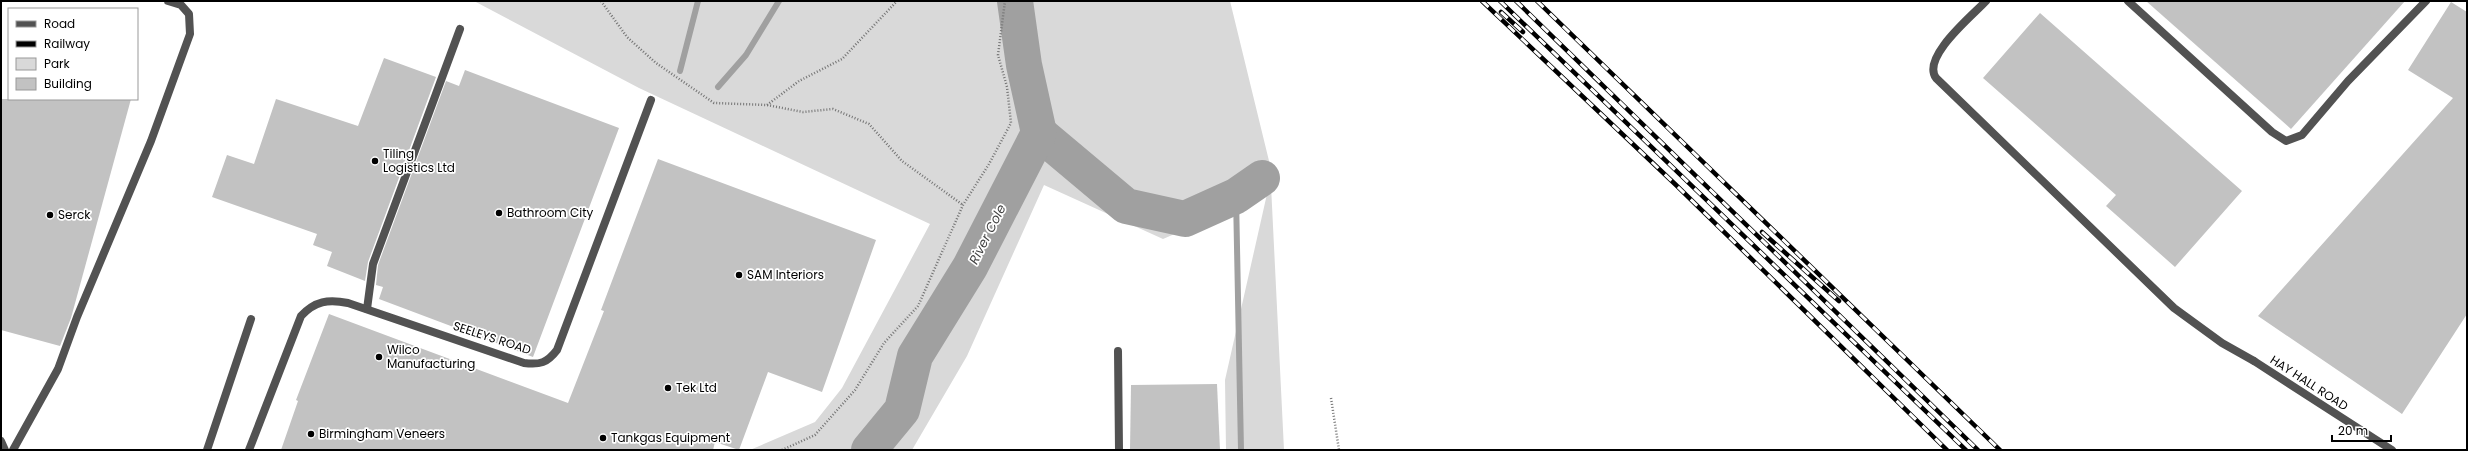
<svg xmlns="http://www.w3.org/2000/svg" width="2468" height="451" font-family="Poppins,sans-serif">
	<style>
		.green { fill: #d9d9d9 }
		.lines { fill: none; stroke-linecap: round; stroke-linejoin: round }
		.stream { stroke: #a0a0a0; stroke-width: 6 }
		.river { stroke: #a0a0a0; stroke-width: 36 }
		.building { fill: #c2c2c2 }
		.path { stroke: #747474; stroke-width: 2.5; stroke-dasharray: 1 2; stroke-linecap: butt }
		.lane { stroke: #525252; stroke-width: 8 }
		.street { stroke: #525252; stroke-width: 8 }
		.rail-casing { stroke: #000; stroke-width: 4.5 }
		.rail { stroke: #fff; stroke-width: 3; stroke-dasharray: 9; stroke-linecap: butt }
		.poi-dot { fill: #000; stroke: #fff; stroke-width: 1.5 }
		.labels { text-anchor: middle; stroke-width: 3.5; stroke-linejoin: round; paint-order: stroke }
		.poi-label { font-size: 12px; fill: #000; stroke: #fff; text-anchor: start }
		.street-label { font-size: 12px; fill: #000; stroke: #fff }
		.water-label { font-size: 13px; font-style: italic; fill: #414141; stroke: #fff }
	</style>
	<rect width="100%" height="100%" fill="#fff"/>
	<path class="green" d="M 474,1 L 1230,1 L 1270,165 L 1284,450 L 1226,450 L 1225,380 L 1267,194 L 1163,239 L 1044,185 L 967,356 L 912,450 L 750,450 L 815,422 L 842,388 L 930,224 L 639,88 Z"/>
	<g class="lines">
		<g class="stream">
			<path d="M 680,71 L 698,1"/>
			<path d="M 718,87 L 746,55 L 779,1"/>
			<path d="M 1236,196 L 1241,450"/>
		</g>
		<g class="river">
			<path d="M 1039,133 L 1126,206 L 1185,219 L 1236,196 L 1262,178"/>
			<path d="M 869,450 L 902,410 L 915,356 L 970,267 L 1039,133 L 1024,65 L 1015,1"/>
		</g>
	</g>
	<g class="building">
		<path d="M 2146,1 L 2405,1 L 2291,129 Z"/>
		<path d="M 2451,2 L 2467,12 L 2467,314 L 2402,414 L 2258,316 L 2453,98 L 2408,70 Z"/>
		<path d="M 2040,13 L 2242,191 L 2175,267 L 2106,206 L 2116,195 L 1983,78 Z"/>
		<path d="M 384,58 L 436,77 L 368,262 L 365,281 L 327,266 L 332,252 L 313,245 L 317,234 L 212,197 L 227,155 L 254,164 L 276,99 L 358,126 Z"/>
		<path d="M 465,70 L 619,128 L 533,357 L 379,299 L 383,287 L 376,285 L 378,265 L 446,81 L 459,86 Z"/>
		<path d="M 1,99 L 131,99 L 71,318 L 60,346 L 1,330 Z"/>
		<path d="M 658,159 L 876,240 L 822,392 L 768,372 L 739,450 L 715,442 L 713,450 L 281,450 L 298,401 L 296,400 L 329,314 L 568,403 L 604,311 L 601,310 Z"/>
		<path d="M 1217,384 L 1220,450 L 1130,450 L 1131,385 Z"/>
	</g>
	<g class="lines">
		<g class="path">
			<path d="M 601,1 L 627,37 L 656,63 L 714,103 L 767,105 L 803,112 L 833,109 L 869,124 L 902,161 L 963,205"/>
			<path d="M 767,105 L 799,81 L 842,59 L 897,1"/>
			<path d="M 1331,398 L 1339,450"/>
			<path d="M 782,450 L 815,435 L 855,390 L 884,343 L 918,306 L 963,205 L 989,164 L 1011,123 L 1007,87 L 998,55 L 1005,1"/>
		</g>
		<g class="lane">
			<path d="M 1986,1 C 1973,15 1921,57 1936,78 L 2174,308 L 2222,343 L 2254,361"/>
			<path d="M 2128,1 L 2272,132 L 2286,141 L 2302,135 L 2348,81 L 2426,1"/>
			<path d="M 367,309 L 373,264 L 460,29"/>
			<path d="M 1118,351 L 1119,450"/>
			<path d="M 1,441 L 5,450"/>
			<path d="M 13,450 L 58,369 L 77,317 L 151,141 L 190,34 L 189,14 L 181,5 L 168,1"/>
			<path d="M 207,450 L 251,319"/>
		</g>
		<g class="street">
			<path d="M 2254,361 L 2392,450"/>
			<path d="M 249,450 L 301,316 C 315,301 328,299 348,303 L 524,363 C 540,365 547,363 557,350 L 651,100"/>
		</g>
		<g class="rail-casing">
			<g id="rail">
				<path d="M 1482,1 L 1676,185 L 1947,450"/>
				<path d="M 1500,1 L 1966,450"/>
				<path d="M 1516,1 L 1978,450"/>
				<path d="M 1537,1 L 2000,450"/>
				<path d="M 1501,12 L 1523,32"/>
				<path d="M 1762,232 L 1839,301"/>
			</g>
		</g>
		<use href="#rail" class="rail"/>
	</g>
	<g class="poi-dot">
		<circle cx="375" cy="161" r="4"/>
		<circle cx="499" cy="213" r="4"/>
		<circle cx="50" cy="215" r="4"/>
		<circle cx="739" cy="275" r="4"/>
		<circle cx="379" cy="357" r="4"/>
		<circle cx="668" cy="388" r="4"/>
		<circle cx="311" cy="434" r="4"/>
		<circle cx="603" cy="438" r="4"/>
	</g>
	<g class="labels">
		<g class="poi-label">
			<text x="383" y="158">Tiling<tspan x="383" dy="14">Logistics Ltd</tspan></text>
			<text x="507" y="217">Bathroom City</text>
			<text x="58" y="219">Serck</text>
			<text x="747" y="279">SAM Interiors</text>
			<text x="387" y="354">Wilco<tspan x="387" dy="14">Manufacturing</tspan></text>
			<text x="676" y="392">Tek Ltd</text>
			<text x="319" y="438">Birmingham Veneers</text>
			<text x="611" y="442">Tankgas Equipment</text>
		</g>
		<g class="street-label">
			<text transform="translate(492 338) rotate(18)" y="4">SEELEYS ROAD</text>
			<text transform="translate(2309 383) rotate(33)" y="4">HAY HALL ROAD</text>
		</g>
		<g class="water-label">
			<text transform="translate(987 234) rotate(-63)" y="5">River Cole</text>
		</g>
	</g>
	<rect width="2468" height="451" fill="none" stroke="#000000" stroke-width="4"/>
	<rect x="8" y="8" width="130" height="92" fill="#ffffff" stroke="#999999"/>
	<rect x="16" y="21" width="20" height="6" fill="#525252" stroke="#999999"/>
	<text x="44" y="28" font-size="12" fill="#000000">Road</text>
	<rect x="16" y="41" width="20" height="6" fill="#000000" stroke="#999999"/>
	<text x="44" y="48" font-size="12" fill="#000000">Railway</text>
	<rect x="16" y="58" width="20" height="12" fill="#d9d9d9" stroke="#999999"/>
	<text x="44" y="68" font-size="12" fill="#000000">Park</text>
	<rect x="16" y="78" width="20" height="12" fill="#c2c2c2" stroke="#999999"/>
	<text x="44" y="88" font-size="12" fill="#000000">Building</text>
	<path d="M2332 435v6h59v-6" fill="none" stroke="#000000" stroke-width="2"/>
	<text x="2338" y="435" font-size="12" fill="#000000" stroke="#ffffff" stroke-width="3" paint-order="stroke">20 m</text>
</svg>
